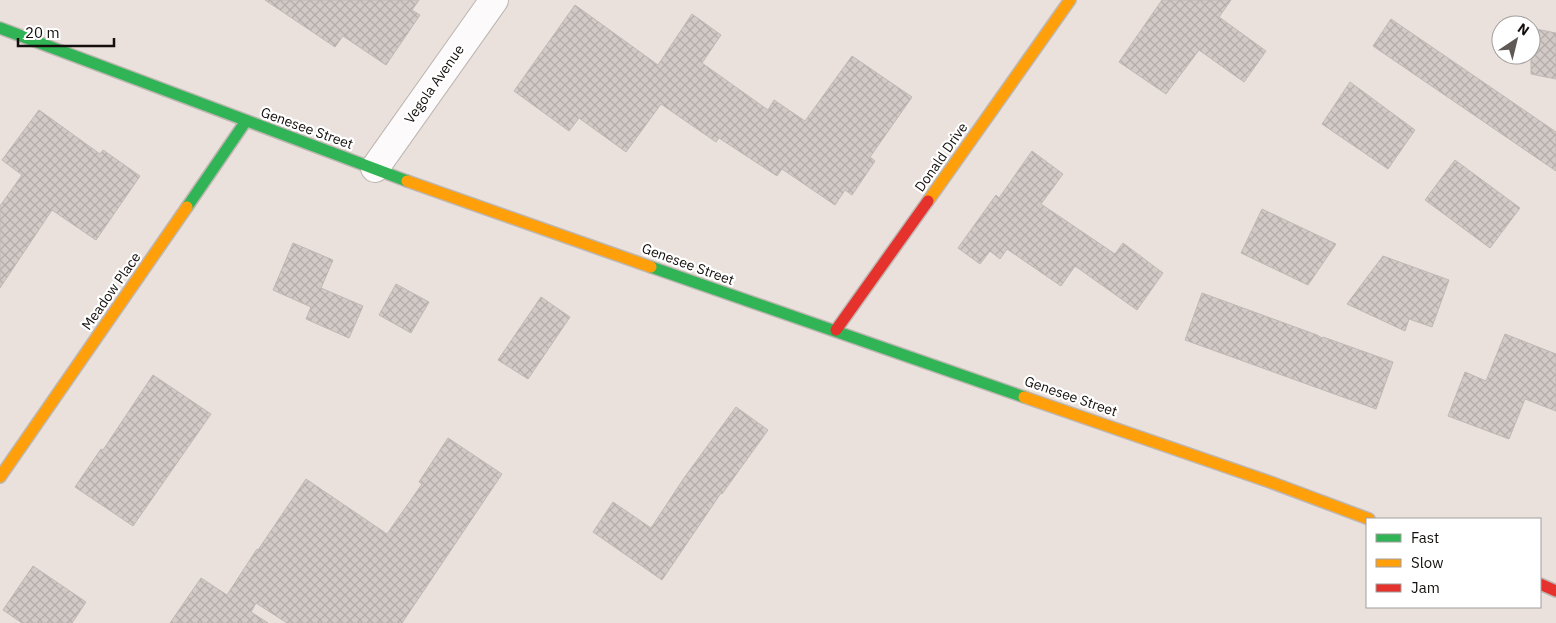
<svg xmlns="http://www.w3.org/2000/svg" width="1556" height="623" font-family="'IBM Plex Sans',sans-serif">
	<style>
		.building { fill: url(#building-cross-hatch); stroke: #bfb8b4 }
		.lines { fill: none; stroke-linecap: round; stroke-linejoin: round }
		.street-casing { stroke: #bdb6b2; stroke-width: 30 }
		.fast-casing { stroke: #bdb6b2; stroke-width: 14 }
		.slow-casing { stroke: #bdb6b2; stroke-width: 14 }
		.jam-casing { stroke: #bdb6b2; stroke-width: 14 }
		.street { stroke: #fcfafa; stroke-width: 28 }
		.fast { stroke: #30b455; stroke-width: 11 }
		.slow { stroke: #ff9f0a; stroke-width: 11 }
		.jam { stroke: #e5322d; stroke-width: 11 }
		.labels { text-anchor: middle; stroke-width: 4.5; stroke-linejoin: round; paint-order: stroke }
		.street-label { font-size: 14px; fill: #140f0c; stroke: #fff }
	</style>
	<defs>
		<pattern id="building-cross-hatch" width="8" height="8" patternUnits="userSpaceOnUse" patternTransform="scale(1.25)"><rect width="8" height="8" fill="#d2cac6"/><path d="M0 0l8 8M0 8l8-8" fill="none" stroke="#b3aca9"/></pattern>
	</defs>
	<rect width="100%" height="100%" fill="#eae1dc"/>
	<g class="building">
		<path d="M 265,0 L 419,0 L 412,10 L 420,15 L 386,65 L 343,36 L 335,47 Z"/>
		<path d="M 1162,0 L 1231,0 L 1219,17 L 1266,51 L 1244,82 L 1199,50 L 1166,94 L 1119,62 Z"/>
		<path d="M 575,5 L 658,65 L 692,14 L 721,35 L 702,63 L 768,110 L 774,100 L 805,121 L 852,56 L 912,97 L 870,157 L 875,161 L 852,195 L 845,190 L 835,205 L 782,169 L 777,176 L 719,138 L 716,142 L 661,104 L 626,152 L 579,118 L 569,131 L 514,91 Z"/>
		<path d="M 1391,19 L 1556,132 L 1556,171 L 1373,46 Z"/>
		<path d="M 1531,28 L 1556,33 L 1556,79 L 1531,74 Z"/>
		<path d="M 1350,82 L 1415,130 L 1388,169 L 1322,124 Z"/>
		<path d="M 39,110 L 100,154 L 103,150 L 140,176 L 96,240 L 52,210 L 0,288 L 0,206 L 22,175 L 2,160 Z"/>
		<path d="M 1032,151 L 1063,174 L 1041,204 L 1115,254 L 1123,243 L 1163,273 L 1137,310 L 1075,266 L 1061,286 L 1007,249 L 1000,259 L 990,251 L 980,264 L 958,248 L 996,195 L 999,198 Z"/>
		<path d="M 1455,160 L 1520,208 L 1490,248 L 1425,200 Z"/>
		<path d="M 1262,209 L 1336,244 L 1308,285 L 1241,253 Z"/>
		<path d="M 293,243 L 333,260 L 321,288 L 363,306 L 349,338 L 306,319 L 311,307 L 273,290 Z"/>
		<path d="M 1383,256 L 1449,280 L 1432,327 L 1409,319 L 1405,331 L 1347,304 Z"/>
		<path d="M 396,284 L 429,302 L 411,333 L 379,315 Z"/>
		<path d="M 1202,293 L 1317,335 L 1322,338 L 1323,337 L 1393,362 L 1376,409 L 1185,340 Z"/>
		<path d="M 541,297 L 570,317 L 528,379 L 498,360 Z"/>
		<path d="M 1505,334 L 1556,354 L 1556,411 L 1525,399 L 1509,439 L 1448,416 L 1465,372 L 1486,381 Z"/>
		<path d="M 153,375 L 211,414 L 133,526 L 75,487 L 101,449 L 103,450 Z"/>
		<path d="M 736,407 L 768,430 L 722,494 L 721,493 L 662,580 L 593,532 L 613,502 L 651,528 L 684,478 Z"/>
		<path d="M 448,438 L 502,474 L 402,623 L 287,623 L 256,603 L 251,612 L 268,623 L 170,623 L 201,578 L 227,595 L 257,549 L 258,550 L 306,479 L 387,534 L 422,484 L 419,482 Z"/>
		<path d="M 33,566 L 86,602 L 72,623 L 22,623 L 3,610 Z"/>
	</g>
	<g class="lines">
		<g class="street-casing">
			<path id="street" d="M 375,168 L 494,0"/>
		</g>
		<g class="fast-casing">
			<g id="fast">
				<path d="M 0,28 L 407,181"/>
				<path d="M 187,207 L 246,121"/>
				<path d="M 651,267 L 1024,397"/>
			</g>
		</g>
		<g class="slow-casing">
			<g id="slow">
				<path d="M 407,181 L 651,267"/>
				<path d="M 928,201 L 1070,0"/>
				<path d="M 1024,397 L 1270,482 L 1369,519"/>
				<path d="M 0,477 L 187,207"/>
			</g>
		</g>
		<g class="jam-casing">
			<g id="jam">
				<path d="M 836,330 L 928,201"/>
				<path d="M 1540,584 L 1556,591"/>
			</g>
		</g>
		<use href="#street" class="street"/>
		<use href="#fast" class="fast"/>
		<use href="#slow" class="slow"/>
		<use href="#jam" class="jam"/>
	</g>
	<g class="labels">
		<g class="street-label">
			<text transform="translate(434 84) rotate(-55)" y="5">Vegola Avenue</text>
			<text transform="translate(307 128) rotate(20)" y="5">Genesee Street</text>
			<text transform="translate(941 157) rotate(-55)" y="5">Donald Drive</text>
			<text transform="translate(688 264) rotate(20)" y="5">Genesee Street</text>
			<text transform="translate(111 291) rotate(-55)" y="5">Meadow Place</text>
			<text transform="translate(1071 396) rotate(19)" y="5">Genesee Street</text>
		</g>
	</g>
	<rect x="1366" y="518" width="175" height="90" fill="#ffffff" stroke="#a19f9e"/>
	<rect x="1376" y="534" width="25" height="8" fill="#30b455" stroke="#a19f9e"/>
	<text x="1411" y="543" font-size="15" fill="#140f0c">Fast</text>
	<rect x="1376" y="559" width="25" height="8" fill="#ff9f0a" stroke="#a19f9e"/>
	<text x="1411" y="568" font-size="15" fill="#140f0c">Slow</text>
	<rect x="1376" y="584" width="25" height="8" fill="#e5322d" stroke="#a19f9e"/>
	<text x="1411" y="593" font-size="15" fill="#140f0c">Jam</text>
	<g transform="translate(1516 40) rotate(35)"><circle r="24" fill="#ffffff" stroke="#a19f9e"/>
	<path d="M0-4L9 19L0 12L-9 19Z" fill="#5f5855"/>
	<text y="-8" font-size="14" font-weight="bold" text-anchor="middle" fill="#140f0c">N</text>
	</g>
	<path d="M18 38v8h96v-8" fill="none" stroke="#140f0c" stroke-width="2.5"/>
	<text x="25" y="38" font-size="15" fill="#140f0c" stroke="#ffffff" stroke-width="4" paint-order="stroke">20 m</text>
</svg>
